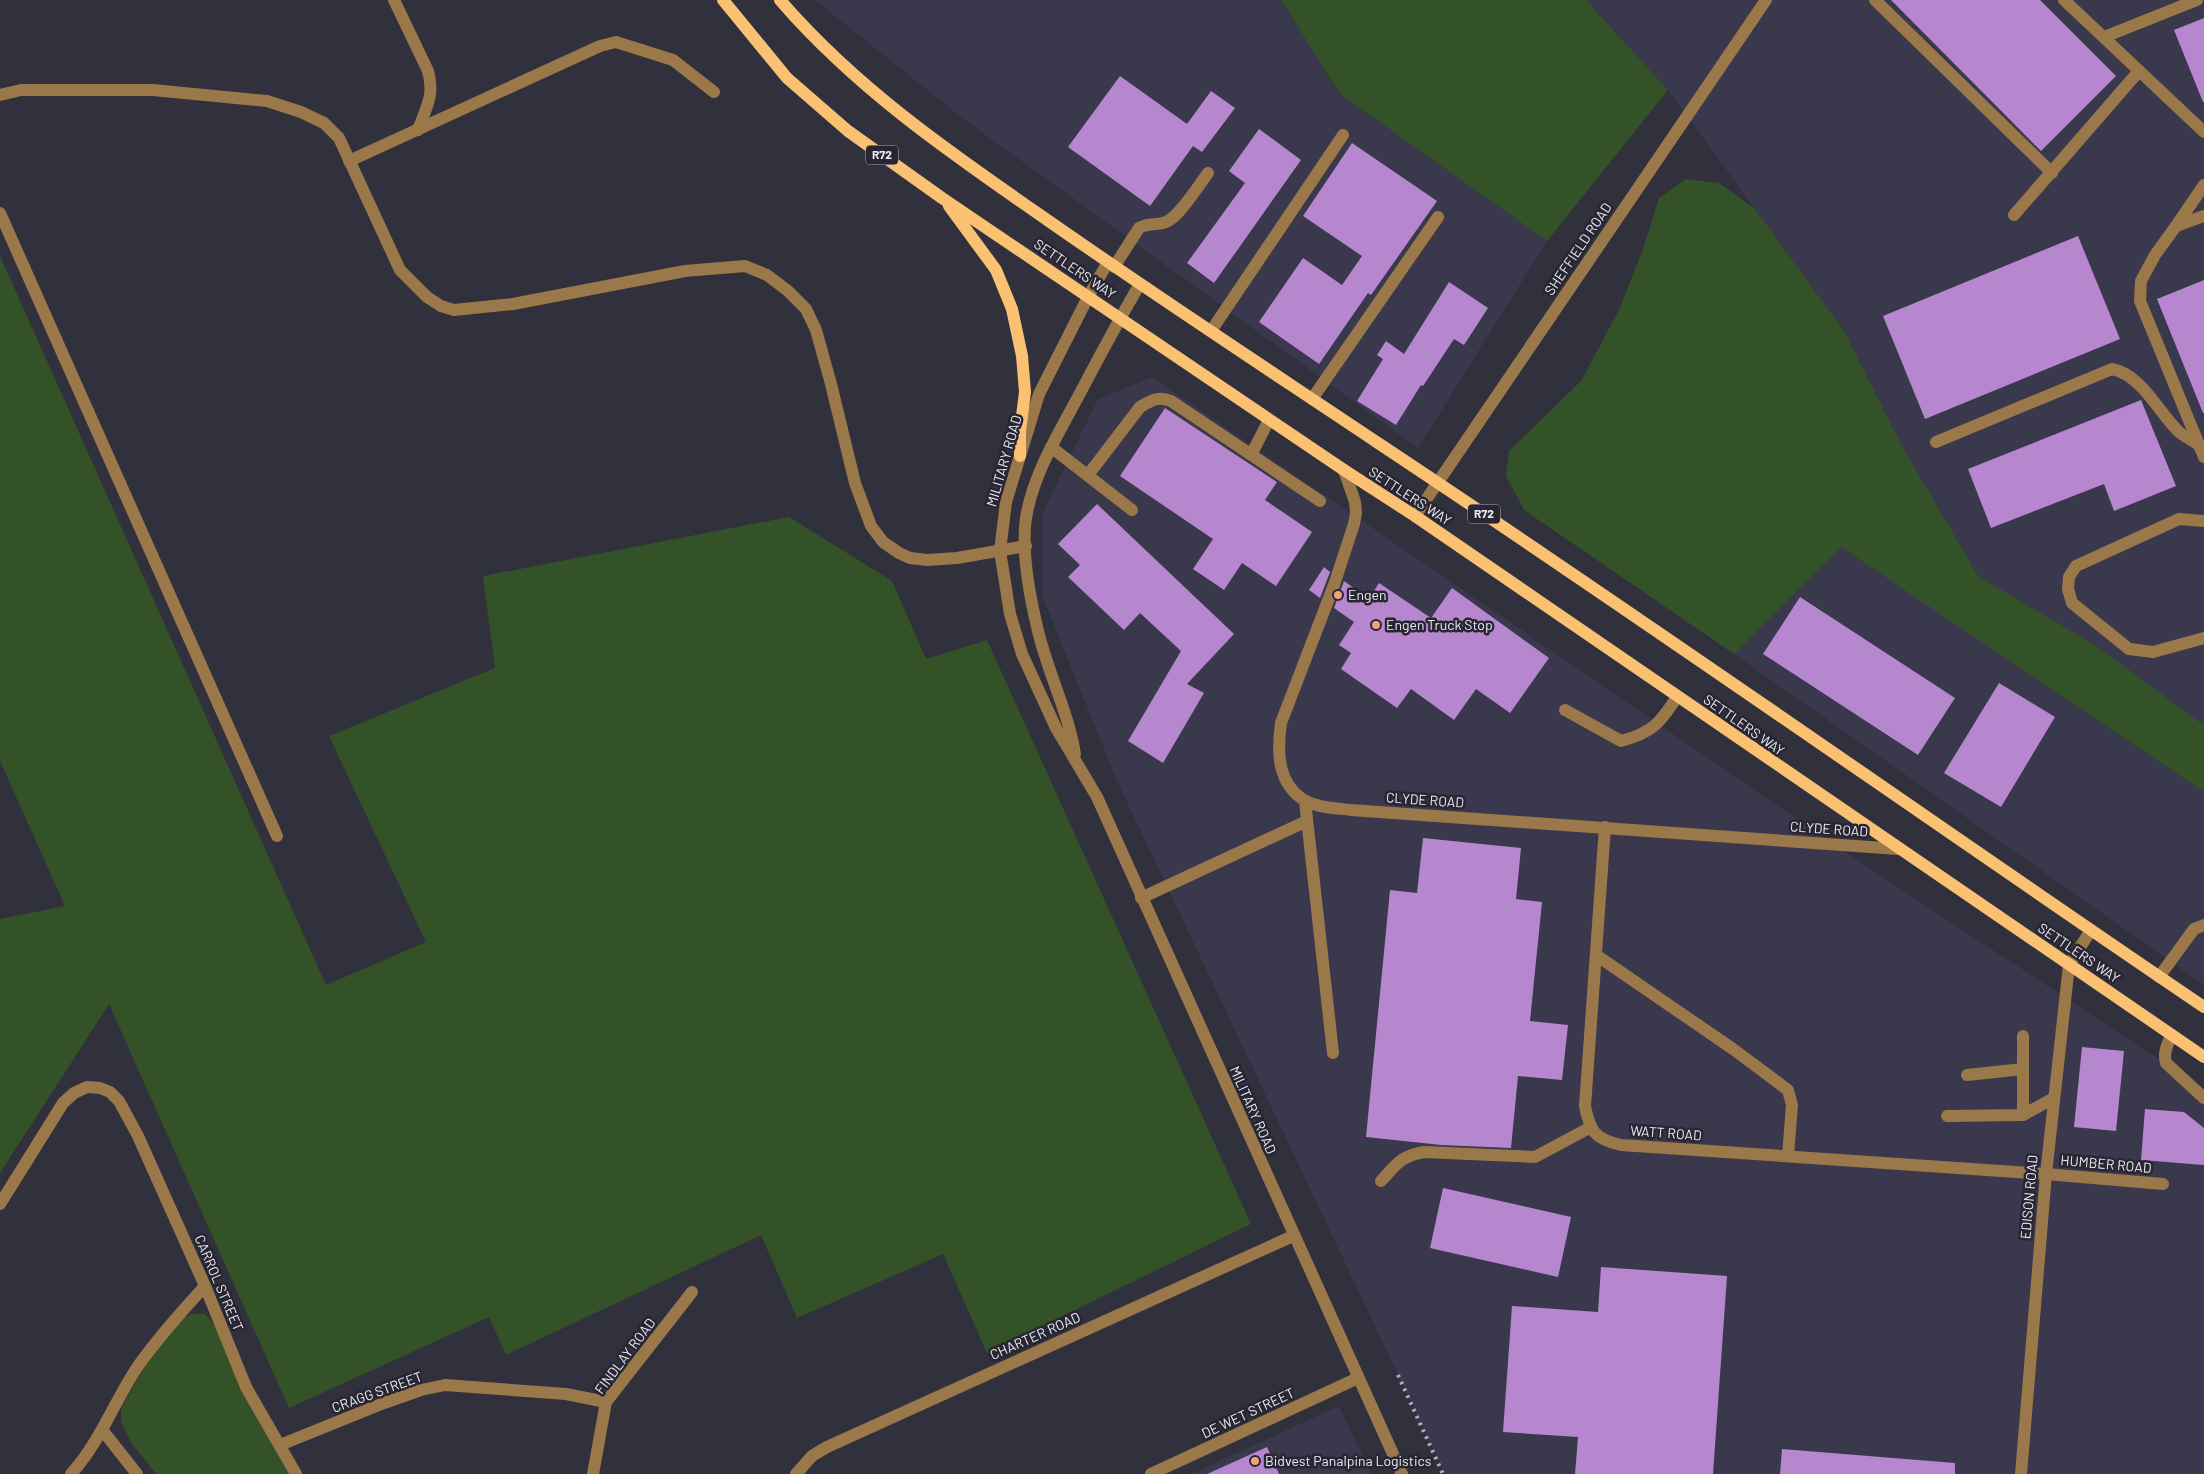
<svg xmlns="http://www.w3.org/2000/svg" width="2204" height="1474" font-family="Barlow,sans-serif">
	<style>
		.built { fill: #3a384c }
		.green { fill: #345227 }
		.building { fill: #b687ce }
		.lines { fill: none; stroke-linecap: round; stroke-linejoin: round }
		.minor { stroke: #9b7849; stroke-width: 12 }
		.major { stroke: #fbc172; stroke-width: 12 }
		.rail { stroke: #b1b0bb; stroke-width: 4; stroke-dasharray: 2.5 5; stroke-linecap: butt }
		.poi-dot { fill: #f1a17c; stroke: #272632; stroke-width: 2 }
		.labels { text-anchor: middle; stroke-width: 5; stroke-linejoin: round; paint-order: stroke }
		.shield { fill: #272632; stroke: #b0afb9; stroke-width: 1 }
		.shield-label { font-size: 12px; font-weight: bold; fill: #ebeaf3 }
		.street-label { font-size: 14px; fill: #ebeaf3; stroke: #272632 }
		.poi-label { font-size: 14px; fill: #ebeaf3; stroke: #272632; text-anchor: start }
	</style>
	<rect width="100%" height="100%" fill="#31303d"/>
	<g class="built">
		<path d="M 815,0 L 1281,0 L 1340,94 L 1547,241 L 1418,448 L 965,120 Z"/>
		<path d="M 1586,0 L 2204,0 L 2204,985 L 1734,654 L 1840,547 L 1844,331 L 1668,90 Z"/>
		<path d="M 1152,377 L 1867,867 L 2204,1089 L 2204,1474 L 1445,1474 L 1117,781 L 1042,595 L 1042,514 L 1098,399 Z"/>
		<path d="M 1339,1406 L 1371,1474 L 1191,1474 Z"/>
	</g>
	<g class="green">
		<path d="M 1281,0 L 1586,0 L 1668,90 L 1547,241 L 1340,94 Z"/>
		<path d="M 1686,179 L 1719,183 L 1755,209 L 1844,331 L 1903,448 L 1978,576 L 2098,647 L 2199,722 L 2204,721 L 2204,792 L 1841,547 L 1734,654 L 1524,510 L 1506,476 L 1509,451 L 1581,381 L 1619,310 L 1643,249 L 1659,198 Z"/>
		<path d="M 0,256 L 326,985 L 426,942 L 329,736 L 495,668 L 483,576 L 789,517 L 892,581 L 926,659 L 987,640 L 1251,1224 L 987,1353 L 943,1254 L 797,1318 L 761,1235 L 506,1355 L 489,1317 L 289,1408 L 109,1004 L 0,1173 L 0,919 L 65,906 L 0,761 Z"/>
		<path d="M 192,1314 L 205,1314 L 218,1329 L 292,1474 L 156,1474 L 130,1441 L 121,1421 L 121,1408 L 143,1370 L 178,1320 Z"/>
	</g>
	<g class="building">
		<path d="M 1891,0 L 2040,0 L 2116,76 L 2041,151 Z"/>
		<path d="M 2204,18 L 2204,102 L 2203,102 L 2174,30 Z"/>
		<path d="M 1120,76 L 1187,124 L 1211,91 L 1235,108 L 1202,152 L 1193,146 L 1150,206 L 1068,147 Z"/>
		<path d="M 1259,129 L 1301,160 L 1214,283 L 1187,263 L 1245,183 L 1229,171 Z"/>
		<path d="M 1352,143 L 1437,201 L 1371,295 L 1368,293 L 1319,364 L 1259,322 L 1303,258 L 1342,285 L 1362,256 L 1303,216 Z"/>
		<path d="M 2078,236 L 2120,339 L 1925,419 L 1883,316 Z"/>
		<path d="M 2204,280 L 2204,413 L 2203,413 L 2157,299 Z"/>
		<path d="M 1449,282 L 1488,308 L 1464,345 L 1454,339 L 1423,386 L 1421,385 L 1396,425 L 1357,401 L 1383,359 L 1377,355 L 1386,341 L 1404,354 Z"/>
		<path d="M 2141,400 L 2176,486 L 2114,511 L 2104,484 L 1991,528 L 1968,469 Z"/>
		<path d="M 1165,408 L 1277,482 L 1265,500 L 1312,532 L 1276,586 L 1242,563 L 1224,590 L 1193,569 L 1213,539 L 1120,476 Z"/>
		<path d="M 1097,504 L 1234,634 L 1187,684 L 1204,693 L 1163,763 L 1128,741 L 1181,651 L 1140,613 L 1124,630 L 1068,577 L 1080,565 L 1058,544 Z"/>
		<path d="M 1324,567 L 1330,572 L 1320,598 L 1309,590 Z"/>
		<path d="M 1344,581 L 1369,599 L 1379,583 L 1431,618 L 1452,588 L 1549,658 L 1510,713 L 1476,689 L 1454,720 L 1411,689 L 1397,708 L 1341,669 L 1351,653 L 1339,645 L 1354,622 L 1334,608 Z"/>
		<path d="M 1800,597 L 1955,698 L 1918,755 L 1763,654 Z"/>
		<path d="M 1999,683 L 2055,717 L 2001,807 L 1944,773 Z"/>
		<path d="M 1423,838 L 1521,848 L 1516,899 L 1542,902 L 1530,1021 L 1568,1025 L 1562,1080 L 1518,1076 L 1511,1148 L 1441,1145 L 1366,1137 L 1390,890 L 1417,893 Z"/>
		<path d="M 2082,1047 L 2124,1051 L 2116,1131 L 2074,1127 Z"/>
		<path d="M 2145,1109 L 2184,1112 L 2204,1128 L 2204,1165 L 2141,1160 Z"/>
		<path d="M 1443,1188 L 1571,1217 L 1558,1277 L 1430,1248 Z"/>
		<path d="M 1601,1267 L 1727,1276 L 1713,1474 L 1575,1474 L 1578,1437 L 1503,1432 L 1512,1306 L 1598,1312 Z"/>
		<path d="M 1267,1447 L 1279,1474 L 1207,1474 Z"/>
		<path d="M 1782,1449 L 1955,1463 L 1955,1474 L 1780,1474 Z"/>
	</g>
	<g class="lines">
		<g class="minor">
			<path d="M 394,0 L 428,71 C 435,95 426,108 418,130"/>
			<path d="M 1875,0 L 2052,173"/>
			<path d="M 2064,0 L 2204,132"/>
			<path d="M 2104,37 L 2197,0"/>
			<path d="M 0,95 L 21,90 L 153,90 L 267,101 L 301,112 L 324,123 L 339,138 L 400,270 L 427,297 L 441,306 L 454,310 L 513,304 L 685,271 L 745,266 L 767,275 L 788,291 L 806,309 L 816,330 L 831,384 L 855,483 L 871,526 L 883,542 L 899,553 L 910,558 L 927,560 L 957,558 L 1026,546"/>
			<path d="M 349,161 L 600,46 L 616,42 L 673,60 L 714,92"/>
			<path d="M 0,213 L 277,836"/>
			<path d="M 2014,215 L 2139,71"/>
			<path d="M 2204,216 L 2176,226 L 2155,255 L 2141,281 L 2140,301 L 2204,457"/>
			<path d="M 2176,226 L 2204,185"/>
			<path d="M 1108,262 L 1088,297 L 1039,394 L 1006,502 L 1000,551 L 1010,614 L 1022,654 L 1056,728 L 1097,797 L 1402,1474"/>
			<path d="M 1114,267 L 1139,228 C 1148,222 1157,226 1166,222 C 1180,216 1198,186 1208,173"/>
			<path d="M 1211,331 L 1343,135"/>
			<path d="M 1312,399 L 1438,217"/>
			<path d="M 1936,442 L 2112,369 C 2142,375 2158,412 2179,432 C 2185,437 2192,440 2199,445"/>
			<path d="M 1051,447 L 1132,510"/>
			<path d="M 1251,455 L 1269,420"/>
			<path d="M 1344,470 L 1355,502 L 1356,513 L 1354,524 L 1334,585 L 1281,723 C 1277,751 1277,783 1304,800 C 1318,808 1336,808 1351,810 L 1898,849"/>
			<path d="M 1088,475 L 1140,407 C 1152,400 1158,396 1171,401 L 1320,501"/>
			<path d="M 1415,516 L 1766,0"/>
			<path d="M 2204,521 L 2179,519 L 2076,566 L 2069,577 L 2068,589 L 2072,603 L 2129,649 L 2153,652 L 2204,638"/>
			<path d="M 1565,710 L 1621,741 C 1652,733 1660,723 1677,697"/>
			<path d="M 1075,754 C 1068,711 1048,673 1038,631 C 1030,598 1021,552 1026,518 C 1033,475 1057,436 1078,397 C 1098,359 1118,321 1140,284"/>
			<path d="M 1305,801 L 1333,1053"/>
			<path d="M 1605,827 L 1585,1106 C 1590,1132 1595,1139 1621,1145 L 2046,1174 L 2163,1184"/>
			<path d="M 1141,898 L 1307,821"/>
			<path d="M 1596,955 L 1733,1049 L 1788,1090 L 1792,1105 L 1788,1156"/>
			<path d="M 2159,977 L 2194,929 L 2204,925"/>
			<path d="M 2172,1035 C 2167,1044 2163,1053 2166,1063 L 2204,1098"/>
			<path d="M 1967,1075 L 2023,1069"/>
			<path d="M 2023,1115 L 2023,1036"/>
			<path d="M 1947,1116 L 2023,1115 L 2054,1098"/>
			<path d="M 1381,1181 C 1396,1165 1400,1156 1424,1152 L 1535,1157 L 1591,1127"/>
			<path d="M 0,1204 L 63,1103 L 74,1093 L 87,1087 L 100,1088 L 110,1092 L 119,1101 L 138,1136 L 205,1286 L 246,1387 L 296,1474"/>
			<path d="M 103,1431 L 137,1474"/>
			<path d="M 280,1445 L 384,1403 L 421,1390 L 445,1385 L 566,1394 L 606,1402"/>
			<path d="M 71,1474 C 100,1442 114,1402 138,1366 C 158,1338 181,1312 205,1286"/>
			<path d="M 593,1474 L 606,1402 L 692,1292"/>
			<path d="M 796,1474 L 812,1456 L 827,1447 L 1293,1236"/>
			<path d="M 1151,1474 L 1358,1378"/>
			<path d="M 2021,1474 L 2046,1174 L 2069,965 L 2091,930"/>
		</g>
		<g class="major">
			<path d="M 723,0 L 787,78 L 848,131 L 942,198 L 1344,470 L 1415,516 L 2204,1057"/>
			<path d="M 780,0 C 855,87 949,152 1043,217 C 1153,294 1266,368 1378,443 C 1656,627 1928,820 2204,1007"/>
			<path d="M 949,206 L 996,270 L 1012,309 L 1022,356 L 1025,392 L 1020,432 L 1020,456"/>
		</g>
		<path class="rail" d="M 1398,1375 L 1443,1474"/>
	</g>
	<g class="poi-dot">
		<circle cx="1338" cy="595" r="5"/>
		<circle cx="1376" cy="625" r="5"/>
		<circle cx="1255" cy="1461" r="5"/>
	</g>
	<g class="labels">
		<g class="shield">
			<rect x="866" y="145.5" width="32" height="19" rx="4"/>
			<rect x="1468" y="504.5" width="32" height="19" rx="4"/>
		</g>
		<g class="shield-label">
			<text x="882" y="159">R72</text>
			<text x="1484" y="518">R72</text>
		</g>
		<g class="street-label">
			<text transform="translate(1578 249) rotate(-56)" y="5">SHEFFIELD ROAD</text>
			<text transform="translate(1075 269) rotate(34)" y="5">SETTLERS WAY</text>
			<text transform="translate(1004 461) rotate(-74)" y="5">MILITARY ROAD</text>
			<text transform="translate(1410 496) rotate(33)" y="5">SETTLERS WAY</text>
			<text transform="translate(1744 725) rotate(35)" y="5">SETTLERS WAY</text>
			<text transform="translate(1425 800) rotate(4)" y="5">CLYDE ROAD</text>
			<text transform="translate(1829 829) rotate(4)" y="5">CLYDE ROAD</text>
			<text transform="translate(2079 953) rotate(34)" y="5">SETTLERS WAY</text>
			<text transform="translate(1253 1110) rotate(66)" y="5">MILITARY ROAD</text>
			<text transform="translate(1666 1133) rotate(4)" y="5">WATT ROAD</text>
			<text transform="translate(2106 1164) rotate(5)" y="5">HUMBER ROAD</text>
			<text transform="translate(2029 1197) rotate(-85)" y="5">EDISON ROAD</text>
			<text transform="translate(219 1283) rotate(67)" y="5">CARROL STREET</text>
			<text transform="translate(1035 1336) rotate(-24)" y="5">CHARTER ROAD</text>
			<text transform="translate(625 1356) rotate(-53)" y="5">FINDLAY ROAD</text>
			<text transform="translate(377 1392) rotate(-20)" y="5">CRAGG STREET</text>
			<text transform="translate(1248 1413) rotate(-25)" y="5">DE WET STREET</text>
		</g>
		<g class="poi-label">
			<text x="1348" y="600">Engen</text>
			<text x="1386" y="630">Engen Truck Stop</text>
			<text x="1265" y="1466">Bidvest Panalpina Logistics</text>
		</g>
	</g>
</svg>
